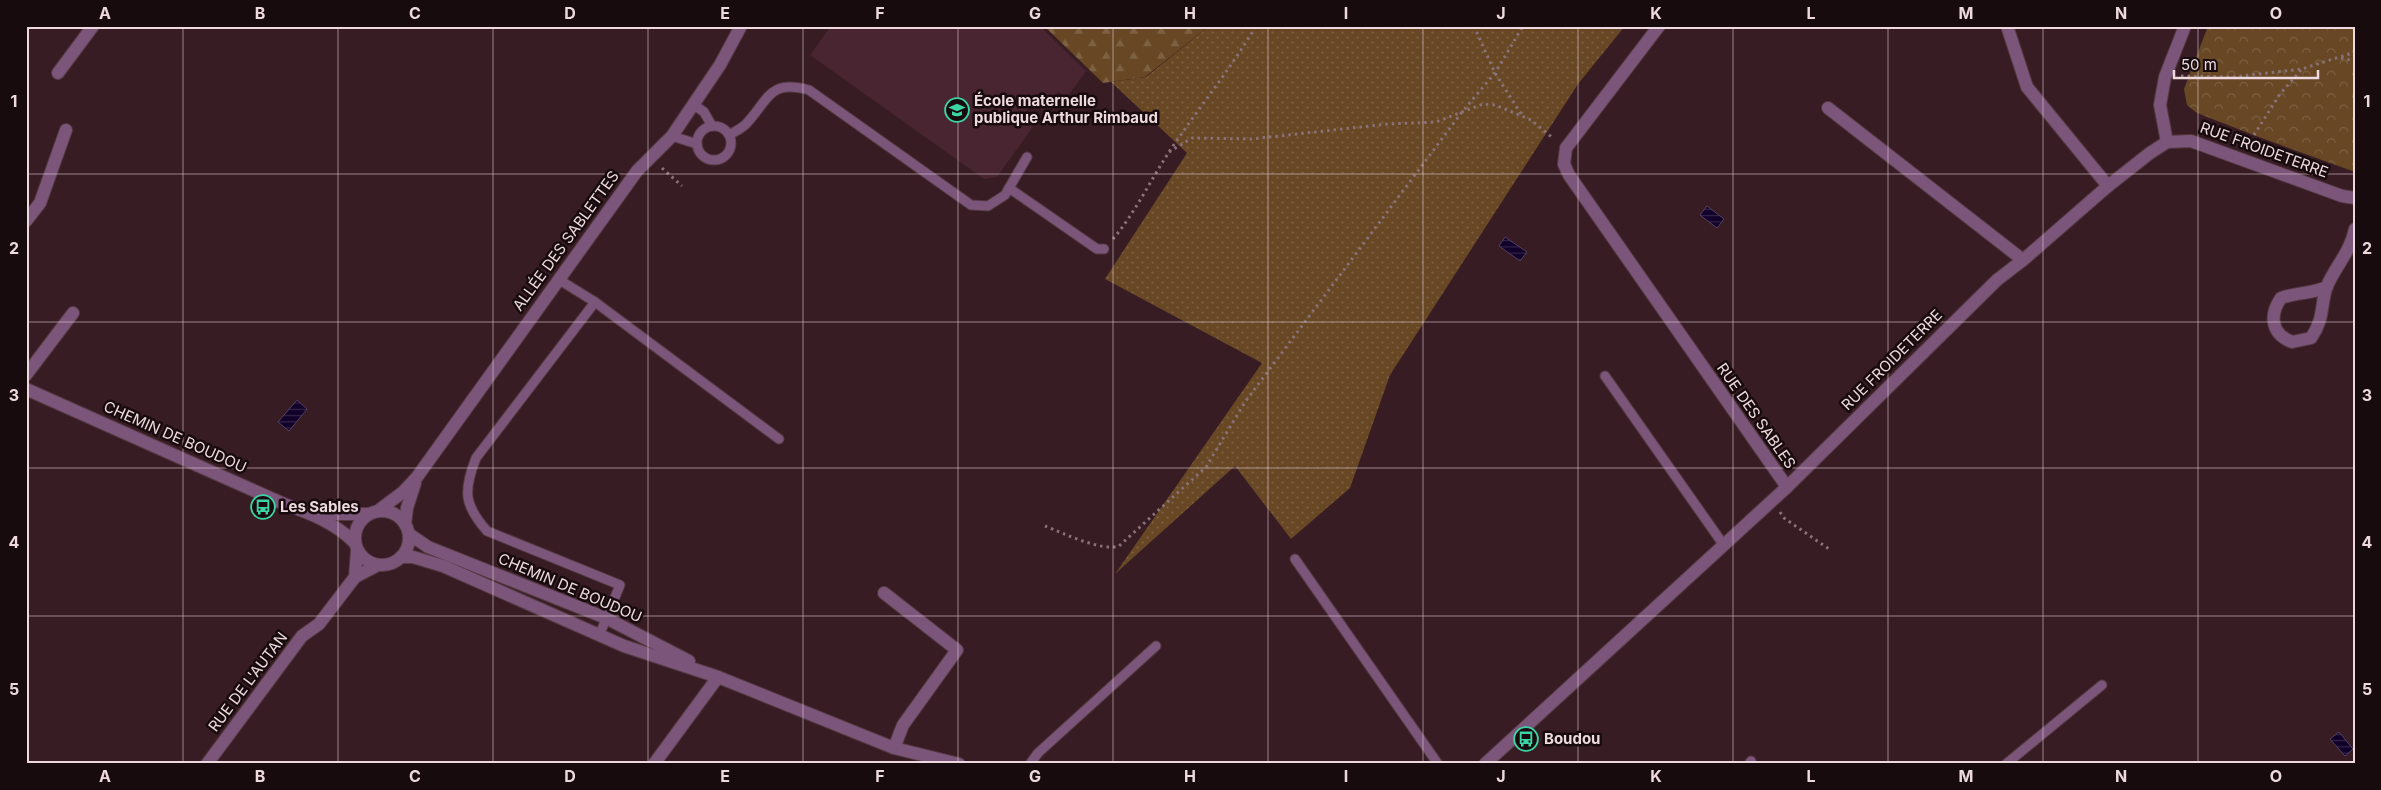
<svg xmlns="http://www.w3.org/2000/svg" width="2381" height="790" font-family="Inter,sans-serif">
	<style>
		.built { fill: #482530 }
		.grass { fill: url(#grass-dots) }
		.forest { fill: url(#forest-firs) }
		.park { fill: url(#park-crowns) }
		.water { fill: url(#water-rules); stroke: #524160 }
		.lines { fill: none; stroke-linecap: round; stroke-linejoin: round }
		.service-casing { stroke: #553a42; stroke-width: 11 }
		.minor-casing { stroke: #553a42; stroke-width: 14 }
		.tertiary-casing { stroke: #553a42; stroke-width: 14 }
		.path { stroke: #8a7178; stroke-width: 3; stroke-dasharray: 2.5 4; stroke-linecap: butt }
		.service { stroke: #7c557b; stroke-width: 9 }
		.minor { stroke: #7c557b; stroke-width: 12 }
		.tertiary { stroke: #7c557b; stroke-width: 12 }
		.grid { fill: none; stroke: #edd9de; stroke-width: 1; stroke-opacity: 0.55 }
		.labels { text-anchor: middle; stroke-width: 5; stroke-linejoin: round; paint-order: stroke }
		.poi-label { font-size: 15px; font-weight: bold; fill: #edd9de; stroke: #170b0e; text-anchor: start }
		.street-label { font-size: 15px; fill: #edd9de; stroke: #170b0e }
		.neatline { fill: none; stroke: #edd9de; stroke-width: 2 }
		.grid-label { font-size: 16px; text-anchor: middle; font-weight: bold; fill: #edd9de }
	</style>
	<defs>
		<pattern id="grass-dots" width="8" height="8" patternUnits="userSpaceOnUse" patternTransform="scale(1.25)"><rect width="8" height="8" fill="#674724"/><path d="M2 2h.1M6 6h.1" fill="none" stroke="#7d6143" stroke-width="1.8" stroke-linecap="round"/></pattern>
		<pattern id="forest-firs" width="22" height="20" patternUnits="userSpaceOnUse" patternTransform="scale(1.25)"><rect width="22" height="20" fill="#674724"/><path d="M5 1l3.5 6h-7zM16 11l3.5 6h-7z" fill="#7d6143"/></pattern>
		<pattern id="park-crowns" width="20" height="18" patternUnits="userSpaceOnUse" patternTransform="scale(1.25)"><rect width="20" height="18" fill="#674724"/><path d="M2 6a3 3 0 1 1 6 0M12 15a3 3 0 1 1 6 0" fill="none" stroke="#7d6143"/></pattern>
		<pattern id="water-rules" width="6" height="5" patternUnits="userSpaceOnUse" patternTransform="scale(1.25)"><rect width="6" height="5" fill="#10002a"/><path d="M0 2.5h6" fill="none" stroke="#332548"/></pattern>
	</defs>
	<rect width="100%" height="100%" fill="#381c24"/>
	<path class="built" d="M 831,26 L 1040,26 L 1086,71 L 1067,97 L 1058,92 L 1051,101 L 1039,94 L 1021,119 L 1033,127 L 997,177 L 984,179 L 810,55 Z"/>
	<path class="grass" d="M 1209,26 L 1625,26 L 1578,84 L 1390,375 L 1350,488 L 1291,539 L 1235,466 L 1115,574 L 1262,363 L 1105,279 L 1187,153 L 1111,82 L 1146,77 Z"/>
	<path class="forest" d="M 1044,26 L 1209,26 L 1145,77 L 1103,83 Z"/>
	<path class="park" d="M 2208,26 L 2355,26 L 2355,172 L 2256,136 L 2197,113 L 2187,105 L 2184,89 Z"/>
	<g class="water">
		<path d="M 1707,206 L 1724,219 L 1717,228 L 1700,215 Z"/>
		<path d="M 1505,237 L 1527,252 L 1520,261 L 1499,246 Z"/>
		<path d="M 297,400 L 307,409 L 289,431 L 278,422 Z"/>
		<path d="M 2339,732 L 2353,749 L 2345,756 L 2330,739 Z"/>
	</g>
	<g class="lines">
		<g class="service-casing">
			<g id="service">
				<path d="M 693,104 L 704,112 L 712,126"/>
				<circle cx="714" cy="143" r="17"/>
				<path d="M 729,135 C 734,132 741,129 746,124 C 769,100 768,79 809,90 L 971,205 L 988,206 L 1005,195 L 1027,157"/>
				<path d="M 672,136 L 697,144"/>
				<path d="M 1009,188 L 1097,249 L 1104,249"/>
				<path d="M 558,279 L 595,302 L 779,439"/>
				<path d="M 595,302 L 476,458 C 463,491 464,505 487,531 L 620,585 L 599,636"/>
				<path d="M 1605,376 L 1723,544"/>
				<path d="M 1295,559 L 1438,764"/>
				<path d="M 1030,764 L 1038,753 L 1156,646"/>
				<path d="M 1749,764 L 1751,761"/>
				<path d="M 2006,764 L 2102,685"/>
			</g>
		</g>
		<g class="minor-casing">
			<g id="minor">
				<path d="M 1659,26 L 1566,148 L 1564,164 L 1569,175 L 1787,487"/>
				<path d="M 2007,26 L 2027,87 L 2108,186"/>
				<path d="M 58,73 L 93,26"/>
				<path d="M 1828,108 L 2023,260"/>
				<path d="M 2167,142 L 2160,105 L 2165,77 L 2185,26"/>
				<path d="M 26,221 L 40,203 L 66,130"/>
				<path d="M 2327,287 C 2312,294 2297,292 2281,298 C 2269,315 2271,334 2292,342 L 2311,338 C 2325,318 2320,305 2327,286 C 2336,265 2350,253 2355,229"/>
				<path d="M 26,375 L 73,313"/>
				<path d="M 379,510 L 403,492 L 417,477 L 637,171 L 672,136 L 720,65 L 741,26"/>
				<path d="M 405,524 L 407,508 L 415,483"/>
				<path d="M 355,577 L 357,551"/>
				<path d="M 884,593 L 957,650 L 903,725 L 894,748"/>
				<path d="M 207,764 L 302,636 L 319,624 L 355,577 L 378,565"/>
				<path d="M 654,764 L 718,677"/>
				<path d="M 1485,764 L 1787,487 L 1997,280 L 2023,260 L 2108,186 L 2150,153 L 2167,142 L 2191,141 L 2342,196 L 2355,198"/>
			</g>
		</g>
		<g class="tertiary-casing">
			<g id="tertiary">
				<path d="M 26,389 L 284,504 C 310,513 335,523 354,542"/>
				<circle cx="382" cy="538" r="27"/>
				<path d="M 314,514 L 367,514"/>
				<path d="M 409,534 L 428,547 L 606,618 L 689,661"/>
				<path d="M 401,557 L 413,557 L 443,566 L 624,646 L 718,677 L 894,748 L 959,764"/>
			</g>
		</g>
		<g class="path">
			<path d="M 1474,26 L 1495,73 L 1523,117"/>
			<path d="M 2341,58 L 2355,61"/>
			<path d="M 2181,76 L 2234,77 L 2302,69 L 2355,52"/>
			<path d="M 2247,146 L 2280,94 L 2301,70"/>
			<path d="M 1169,152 L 1192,138 L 1252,139 L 1388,124 L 1436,122 L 1483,104 L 1495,105 L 1531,120 L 1554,139"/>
			<path d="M 662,168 L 682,186"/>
			<path d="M 1113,239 C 1135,213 1150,181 1169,152 C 1197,110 1230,70 1256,26"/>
			<path d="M 1780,512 L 1784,518 L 1829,549"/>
			<path d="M 1045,526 C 1063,533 1102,552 1119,546 L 1206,467 L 1245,402 L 1462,112 L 1495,73 L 1523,26"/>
		</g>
		<use href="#service" class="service"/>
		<use href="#minor" class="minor"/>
		<use href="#tertiary" class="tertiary"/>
	</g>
	<path class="grid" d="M 183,26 L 183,764M 338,26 L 338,764M 493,26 L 493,764M 648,26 L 648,764M 803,26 L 803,764M 958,26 L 958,764M 1113,26 L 1113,764M 1268,26 L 1268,764M 1423,26 L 1423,764M 1578,26 L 1578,764M 1733,26 L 1733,764M 1888,26 L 1888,764M 2043,26 L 2043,764M 2198,26 L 2198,764M 26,174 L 2355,174M 26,322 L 2355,322M 26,468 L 2355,468M 26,616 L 2355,616"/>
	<defs>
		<g id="school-ring" transform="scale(1.25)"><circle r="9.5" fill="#170b0e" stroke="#3bd4a4" stroke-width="1.5"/><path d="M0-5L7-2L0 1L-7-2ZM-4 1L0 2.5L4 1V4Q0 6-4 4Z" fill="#3bd4a4"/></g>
		<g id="bus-ring" transform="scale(1.25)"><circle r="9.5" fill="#170b0e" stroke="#3bd4a4" stroke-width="1.5"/><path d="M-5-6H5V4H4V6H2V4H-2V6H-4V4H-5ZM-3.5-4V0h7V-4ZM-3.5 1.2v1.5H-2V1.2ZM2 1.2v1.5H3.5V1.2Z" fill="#3bd4a4"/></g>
	</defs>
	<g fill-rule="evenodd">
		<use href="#school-ring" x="957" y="110"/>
		<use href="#bus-ring" x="263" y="507"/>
		<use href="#bus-ring" x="1526" y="739"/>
	</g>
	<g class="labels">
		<g class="poi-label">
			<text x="974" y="106">École maternelle<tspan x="974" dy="17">publique Arthur Rimbaud</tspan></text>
			<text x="280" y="512">Les Sables</text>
			<text x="1544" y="744">Boudou</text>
		</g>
		<g class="street-label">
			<text transform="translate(2264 150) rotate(20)" y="5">RUE FROIDETERRE</text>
			<text transform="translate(566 241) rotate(-54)" y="5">ALLÉE DES SABLETTES</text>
			<text transform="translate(1892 360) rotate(-45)" y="5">RUE FROIDETERRE</text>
			<text transform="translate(1756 416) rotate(55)" y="5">RUE DES SABLES</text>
			<text transform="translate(175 437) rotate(24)" y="5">CHEMIN DE BOUDOU</text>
			<text transform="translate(570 588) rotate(23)" y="5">CHEMIN DE BOUDOU</text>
			<text transform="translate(248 682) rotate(-53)" y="5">RUE DE L'AUTAN</text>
		</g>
	</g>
	<rect width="2381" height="790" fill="none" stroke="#170b0e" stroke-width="55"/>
	<path d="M2174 70v8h144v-8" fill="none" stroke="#edd9de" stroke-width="2.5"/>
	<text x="2181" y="70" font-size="15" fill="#edd9de" stroke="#170b0e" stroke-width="4" paint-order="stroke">50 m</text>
	<rect x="28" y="28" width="2326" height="734" class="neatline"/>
	<g class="grid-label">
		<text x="105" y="19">A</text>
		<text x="260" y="19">B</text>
		<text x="415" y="19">C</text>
		<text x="570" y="19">D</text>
		<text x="725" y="19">E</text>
		<text x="880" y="19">F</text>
		<text x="1035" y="19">G</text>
		<text x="1190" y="19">H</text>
		<text x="1346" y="19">I</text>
		<text x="1501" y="19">J</text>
		<text x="1656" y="19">K</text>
		<text x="1811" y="19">L</text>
		<text x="1966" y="19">M</text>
		<text x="2121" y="19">N</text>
		<text x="2276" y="19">O</text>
		<text x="14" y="107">1</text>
		<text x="2367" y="107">1</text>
		<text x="14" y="254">2</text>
		<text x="2367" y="254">2</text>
		<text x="14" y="401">3</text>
		<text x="2367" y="401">3</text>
		<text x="14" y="548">4</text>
		<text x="2367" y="548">4</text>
		<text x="14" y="695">5</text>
		<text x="2367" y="695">5</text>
		<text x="105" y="782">A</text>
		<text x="260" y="782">B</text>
		<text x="415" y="782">C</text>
		<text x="570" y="782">D</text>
		<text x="725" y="782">E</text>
		<text x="880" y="782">F</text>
		<text x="1035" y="782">G</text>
		<text x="1190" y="782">H</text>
		<text x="1346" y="782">I</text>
		<text x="1501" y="782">J</text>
		<text x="1656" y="782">K</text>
		<text x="1811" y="782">L</text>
		<text x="1966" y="782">M</text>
		<text x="2121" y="782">N</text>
		<text x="2276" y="782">O</text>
	</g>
</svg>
